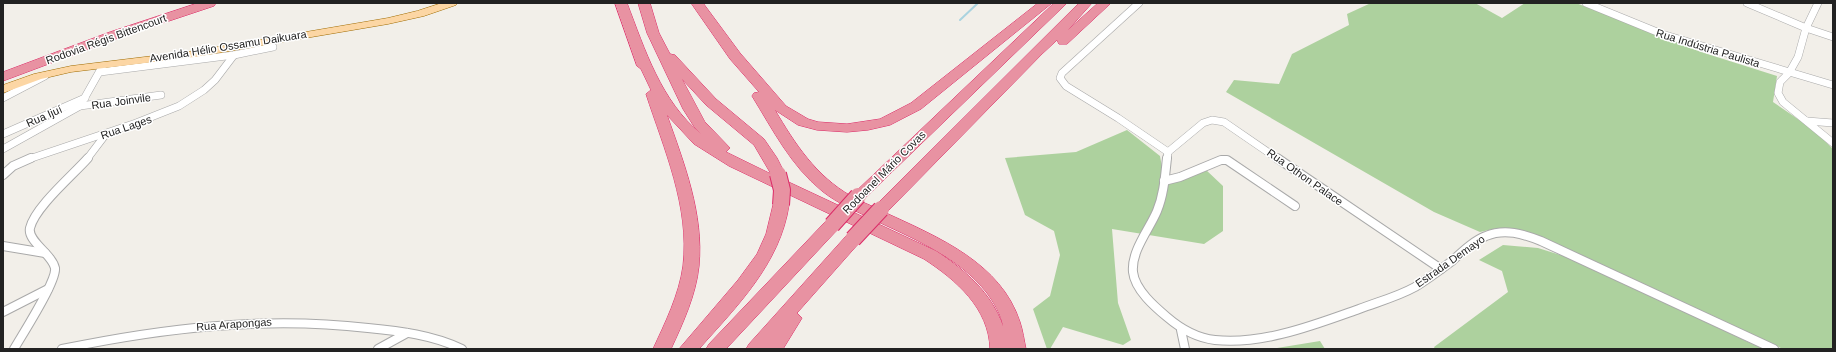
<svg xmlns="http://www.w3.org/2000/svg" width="1836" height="352" font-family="Helvetica,sans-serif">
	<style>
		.forest { fill: #add19e }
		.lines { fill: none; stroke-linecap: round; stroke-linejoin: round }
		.stream { stroke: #aad3df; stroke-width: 2 }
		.minor-far1-casing { stroke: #a9a9a9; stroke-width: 8 }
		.minor-casing { stroke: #a9a9a9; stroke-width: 10 }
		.primary-casing { stroke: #a06b00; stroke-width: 1 }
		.motorway-casing { stroke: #dc2a67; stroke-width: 1 }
		.minor-far1 { stroke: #fff; stroke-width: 7 }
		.minor { stroke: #fff; stroke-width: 8 }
		.primary { fill: #fcd6a4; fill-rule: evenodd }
		.motorway { fill: #e892a2; fill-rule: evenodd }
		.motorway-bridge-casing { stroke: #dc2a67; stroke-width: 18; stroke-linecap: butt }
		.motorway-bridge { stroke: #e892a2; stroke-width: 16 }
		.labels { text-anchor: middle; stroke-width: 3; stroke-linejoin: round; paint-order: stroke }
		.street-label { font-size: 11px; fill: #222; stroke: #fff }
	</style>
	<rect width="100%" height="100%" fill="#f2efe9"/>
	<g class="forest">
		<path d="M 1371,3 L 1475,3 L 1502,18 L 1525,3 L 1576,3 L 1701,52 L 1777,76 L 1773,102 L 1814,130 L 1833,149 L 1833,349 L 1783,349 L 1733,326 L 1508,228 L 1498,228 L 1480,232 L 1434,212 L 1226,92 L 1234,80 L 1279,84 L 1292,54 L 1349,25 L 1347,14 Z"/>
		<path d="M 1127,130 L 1160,156 L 1164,178 L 1205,169 L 1223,186 L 1223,231 L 1204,244 L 1112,229 L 1118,303 L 1131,340 L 1123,345 L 1063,327 L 1050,349 L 1047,349 L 1033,309 L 1050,296 L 1060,255 L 1054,231 L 1025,215 L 1005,158 L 1076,152 Z"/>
		<path d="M 1503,245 L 1538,248 L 1570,258 L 1763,349 L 1435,349 L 1434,347 L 1508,292 L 1502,271 L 1479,260 Z"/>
		<path d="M 1320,341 L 1325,349 L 1277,348 Z"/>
	</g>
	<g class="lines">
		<path class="stream" d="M 960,20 L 978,3"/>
		<g class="minor-far1-casing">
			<g id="minor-far1">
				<path d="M 1139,3 L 1062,73 L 1060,78 L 1066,86 L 1118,118 L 1168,152"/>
				<path d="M 1586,3 L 1662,34 L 1833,85"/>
				<path d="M 1747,3 L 1806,28 L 1833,37"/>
				<path d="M 1818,3 L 1806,28 L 1798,57 L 1789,73 L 1780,82 L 1778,93 L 1783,102 L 1833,143"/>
				<path d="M 100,72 L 234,55 L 273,47"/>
				<path d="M 3,98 L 45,76"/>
				<path d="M 80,106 L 161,95"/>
				<path d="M 1807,121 L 1833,123"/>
				<path d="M 3,134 L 85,98"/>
				<path d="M 3,149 L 80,106 L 102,67"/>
				<path d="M 1168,152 L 1203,123 L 1212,120 L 1224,122 L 1278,159"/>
				<path d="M 29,159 L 136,123 L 179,106 L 204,90 L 215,80 L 234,55"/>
				<path d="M 87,159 L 106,134"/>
				<path d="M 1167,159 L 1168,152"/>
			</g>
		</g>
		<g class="minor-casing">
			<g id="minor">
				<path d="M 1167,158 C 1165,176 1164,194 1157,211 C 1149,230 1131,251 1133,272 C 1135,290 1155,307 1167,317 C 1181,329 1197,338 1215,340 C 1263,345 1314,325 1359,309 C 1377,302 1397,297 1415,287 C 1428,279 1440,270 1452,261 C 1462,252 1473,241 1486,236 C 1505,228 1523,234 1541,241 L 1774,349"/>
				<path d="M 1277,158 L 1441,269"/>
				<path d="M 3,175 L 13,166 L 31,158"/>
				<path d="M 1164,181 L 1180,177 L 1221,160 L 1227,160 L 1295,206"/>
				<path d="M 3,246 L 45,253"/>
				<path d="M 3,312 L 48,289"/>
				<path d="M 1181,330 L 1185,349"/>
				<path d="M 14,349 C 22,335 57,281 55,268 C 52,254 27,241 30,228 C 35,207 73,175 88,158"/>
				<path d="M 62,349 C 164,328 264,316 368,328 C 400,331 433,335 462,349"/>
				<path d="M 378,349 L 407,333"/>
			</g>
		</g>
		<g class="primary-casing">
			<path id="primary" d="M 442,3 L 457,3 L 456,5 L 424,16 L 388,24 L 194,57 L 71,72 L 41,79 L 3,93 L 3,85 L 34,74 L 71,66 L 194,51 L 388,18 L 417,11 Z"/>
		</g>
		<g class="motorway-casing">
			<g id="motorway">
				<path d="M 198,3 L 216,3 L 214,6 L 118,38 L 3,81 L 3,72 L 110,32 Z"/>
				<path d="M 615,3 L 627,3 C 645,50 661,101 701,134 L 695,128 L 683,109 L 647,33 L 638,3 L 650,3 L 659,33 L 670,54 L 675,55 L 716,99 L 764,139 L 777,158 L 785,174 L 783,177 L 780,178 L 936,251 C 965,270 991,292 1003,326 C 1001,314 994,303 987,293 C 958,256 912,238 870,218 C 854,210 837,203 822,191 C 791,166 773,130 752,96 L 754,93 L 759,92 L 730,59 L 691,3 L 703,3 L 740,53 L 786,106 L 808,119 L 818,122 L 847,124 L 880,119 L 911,103 L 1038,3 L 1052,3 L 921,109 L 890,125 L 868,130 L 847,132 L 817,130 L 798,125 L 775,110 C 795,144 816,176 851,196 L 1054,3 L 1067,3 L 863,200 L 860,201 L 874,207 L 1079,3 L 1092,3 L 1068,30 L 1098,3 L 1111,3 L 1067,44 L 1059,44 L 1057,40 L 1042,54 L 886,213 C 938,237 1001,263 1020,322 C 1023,331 1024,340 1026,349 L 990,349 C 989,308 956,280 924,259 L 729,166 L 694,144 L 667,115 C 684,163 704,214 699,266 C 696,295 683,323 671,349 L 653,349 C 665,323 679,295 683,266 C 690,207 664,149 646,94 L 651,90 L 641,69 L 637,66 ZM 682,79 L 706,105 L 754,145 L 771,174 L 726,152 L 730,148 L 705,122 Z"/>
				<path d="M 781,200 L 786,201 L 789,205 C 780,264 737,306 699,349 L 679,349 L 738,280 L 757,254 L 766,234 L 773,205 L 776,201 Z"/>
				<path d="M 832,220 L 838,221 L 840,225 L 838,229 L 726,349 L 706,349 L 709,344 L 826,221 Z"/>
				<path d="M 853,233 L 859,235 L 861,239 L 859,243 L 797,313 L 802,318 L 783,349 L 746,349 L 749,344 L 847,235 Z"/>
			</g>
		</g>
		<use href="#minor-far1" class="minor-far1"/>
		<use href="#minor" class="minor"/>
		<use href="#primary" class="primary"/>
		<use href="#motorway" class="motorway"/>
		<g class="motorway-bridge-casing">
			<g id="motorway-bridge">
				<path d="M 778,174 L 782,190 L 781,205"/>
				<path d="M 832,225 L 858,196"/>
				<path d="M 853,239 L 881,209"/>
			</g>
		</g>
		<use href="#motorway-bridge" class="motorway-bridge"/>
	</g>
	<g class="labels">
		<g class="street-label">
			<text transform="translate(106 39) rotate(-20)" y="4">Rodovia Régis Bittencourt</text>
			<text transform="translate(228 46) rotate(-9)" y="4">Avenida Hélio Ossamu Daikuara</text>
			<text transform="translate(1708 48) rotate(17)" y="4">Rua Indústria Paulista</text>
			<text transform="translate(121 101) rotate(-8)" y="4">Rua Joinvile</text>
			<text transform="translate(44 116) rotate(-24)" y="4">Rua Ijuí</text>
			<text transform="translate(126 127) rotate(-19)" y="4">Rua Lages</text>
			<text transform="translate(884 172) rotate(-45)" y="4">Rodoanel Mário Covas</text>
			<text transform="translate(1305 177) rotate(35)" y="4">Rua Othon Palace</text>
			<text transform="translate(1450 261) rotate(-35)" y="4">Estrada Demayo</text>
			<text transform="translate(234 324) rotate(-4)" y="4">Rua Arapongas</text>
		</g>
	</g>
	<rect width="1836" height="352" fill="none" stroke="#222222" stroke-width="8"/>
</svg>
